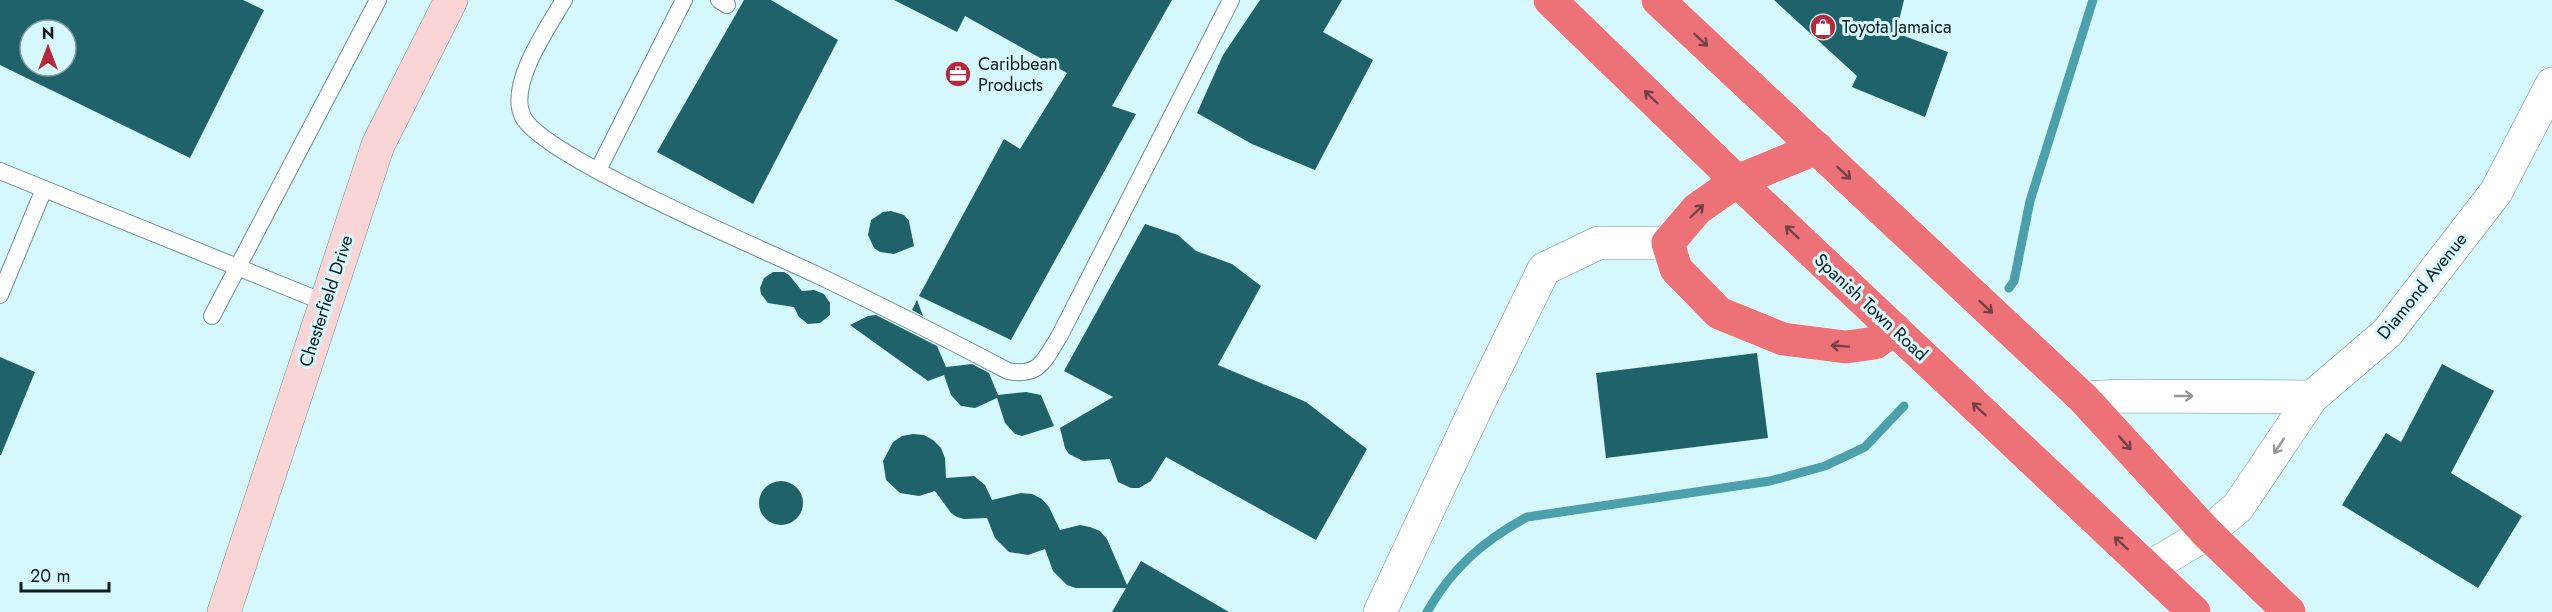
<svg xmlns="http://www.w3.org/2000/svg" width="2552" height="612" font-family="Jost,sans-serif">
	<style>
		.lines { fill: none; stroke-linecap: round; stroke-linejoin: round }
		.stream { stroke: #4ba0ab; stroke-width: 9 }
		.building { fill: #1f626a; fill-rule: evenodd }
		.lane-casing { stroke: #6e8e92; stroke-width: 18 }
		.street-casing { stroke: #6e8e92; stroke-width: 34 }
		.secondary-casing { stroke: #6e8e92; stroke-width: 34 }
		.highway-casing { stroke: #fff; stroke-width: 34 }
		.lane { stroke: #fff; stroke-width: 16 }
		.street { stroke: #fff; stroke-width: 33 }
		.secondary { stroke: #fad5d6; stroke-width: 33 }
		.highway { stroke: #ed7278; stroke-width: 33 }
		.oneway { stroke: #724246 }
		.oneway2 { stroke: #939899 }
		.labels { text-anchor: middle; stroke-width: 6; stroke-linejoin: round; paint-order: stroke }
		.poi-label { font-size: 18px; fill: #0e1b1d; stroke: #d5f8fd; text-anchor: start }
		.street-label { font-size: 18px; fill: #0e1b1d; stroke: #d5f8fd }
	</style>
	<rect width="100%" height="100%" fill="#d5f8fd"/>
	<g class="lines">
		<g class="stream">
			<path d="M 2009,288 L 2014,281 L 2030,201 L 2093,0"/>
			<path d="M 1427,612 C 1452,568 1483,541 1527,517 L 1770,481 L 1825,466 L 1865,447 L 1904,406"/>
		</g>
	</g>
	<g class="building">
		<path d="M 0,0 L 243,0 L 264,10 L 190,158 L 0,65 ZM 30,30 L 66,30 L 66,66 L 30,66 Z"/>
		<path d="M 744,0 L 771,0 L 838,40 L 753,204 L 657,152 Z"/>
		<path d="M 894,0 L 1172,0 L 1112,106 L 1136,114 L 1011,340 L 919,296 L 1004,139 L 1020,149 L 1067,73 L 965,16 L 957,32 Z"/>
		<path d="M 1260,0 L 1342,0 L 1323,32 L 1373,60 L 1315,170 L 1252,144 L 1197,113 L 1223,55 Z"/>
		<path d="M 1774,0 L 1904,0 L 1896,33 L 1948,52 L 1925,117 L 1852,87 L 1857,76 Z"/>
		<path d="M 891,211 L 904,215 L 909,221 L 914,246 L 894,254 L 880,252 L 874,248 L 868,235 L 871,220 L 883,212 Z"/>
		<path d="M 1145,224 L 1178,235 L 1196,251 L 1232,264 L 1261,286 L 1218,365 L 1306,402 L 1367,449 L 1316,540 L 1166,457 L 1151,481 L 1139,488 L 1131,488 L 1118,482 L 1110,459 L 1083,461 L 1069,454 L 1065,448 L 1060,428 L 1113,397 L 1064,371 Z"/>
		<path d="M 773,272 L 784,272 L 789,275 L 802,291 L 814,290 L 824,294 L 830,303 L 830,315 L 820,323 L 808,324 L 799,317 L 794,307 L 768,303 L 761,294 L 760,288 L 764,278 Z"/>
		<path d="M 917,300 L 923,316 L 912,310 Z"/>
		<path d="M 876,315 L 937,346 L 946,367 L 972,364 L 989,373 L 998,395 L 1026,392 L 1041,395 L 1054,426 L 1022,436 L 1015,434 L 1005,423 L 997,398 L 975,408 L 961,406 L 951,395 L 944,375 L 928,381 L 850,325 L 868,316 Z"/>
		<path d="M 1757,353 L 1768,438 L 1606,458 L 1596,373 Z"/>
		<path d="M 0,357 L 35,372 L 1,455 L 0,455 Z"/>
		<path d="M 2442,364 L 2494,391 L 2451,473 L 2522,516 L 2478,588 L 2342,505 L 2386,433 L 2401,442 Z"/>
		<path d="M 913,434 L 924,435 L 933,440 L 941,448 L 945,458 L 946,478 L 974,476 L 985,485 L 992,500 L 1021,493 L 1032,494 L 1042,499 L 1049,507 L 1060,530 L 1080,525 L 1090,527 L 1100,531 L 1107,539 L 1127,585 L 1141,561 L 1229,612 L 1112,612 L 1126,588 L 1076,588 L 1067,585 L 1053,571 L 1045,549 L 1028,555 L 1009,552 L 995,538 L 987,518 L 964,519 L 957,517 L 951,513 L 935,491 L 919,496 L 900,493 L 886,480 L 883,461 L 893,442 L 902,436 Z"/>
		<circle cx="781" cy="503" r="22"/>
	</g>
	<g class="lines">
		<g class="lane-casing">
			<g id="lane">
				<path d="M 564,0 C 548,27 507,85 523,117 C 543,157 765,250 817,275 C 882,306 945,338 1008,371 C 1040,377 1044,360 1059,337 L 1231,0"/>
				<path d="M 719,0 L 727,5"/>
				<path d="M 598,170 L 684,0"/>
				<path d="M 0,171 L 326,303"/>
				<path d="M 0,295 L 44,189"/>
				<path d="M 212,316 L 378,0"/>
			</g>
		</g>
		<g class="street-casing">
			<g id="street">
				<path d="M 2083,398 L 2123,396 L 2312,397"/>
				<path d="M 2149,568 L 2207,533 L 2238,507 L 2312,397 L 2387,333 L 2496,192 L 2552,84"/>
				<path d="M 1380,612 L 1476,408 L 1544,269 L 1598,243 L 1668,243"/>
			</g>
		</g>
		<g class="secondary-casing">
			<path id="secondary" d="M 224,612 L 378,145 L 451,0"/>
		</g>
		<g class="highway-casing">
			<g id="highway">
				<path d="M 1550,0 L 1737,181 L 2194,612"/>
				<path d="M 1658,0 L 2083,398 L 2207,533 L 2289,612"/>
				<path d="M 1817,148 L 1737,181 L 1697,209 L 1668,243 L 1676,269 L 1719,313 L 1783,339 L 1846,347 L 1875,343 L 1894,329"/>
			</g>
		</g>
		<use href="#lane" class="lane"/>
		<use href="#street" class="street"/>
		<use href="#secondary" class="secondary"/>
		<use href="#highway" class="highway"/>
	</g>
	<defs><path id="oneway-shaft" d="M-6 0H5M1.5-3L5.5 0L1.5 3" fill="none" stroke-width="1.6" stroke-linecap="round" stroke-linejoin="round" transform="scale(1.5)"/></defs>
	<g class="oneway">
		<use href="#oneway-shaft" transform="translate(1701 40) rotate(43)"/>
		<use href="#oneway-shaft" transform="translate(1651 97) rotate(-136)"/>
		<use href="#oneway-shaft" transform="translate(1844 173) rotate(43)"/>
		<use href="#oneway-shaft" transform="translate(1697 211) rotate(-44)"/>
		<use href="#oneway-shaft" transform="translate(1792 232) rotate(-137)"/>
		<use href="#oneway-shaft" transform="translate(1986 307) rotate(43)"/>
		<use href="#oneway-shaft" transform="translate(1840 346) rotate(-176)"/>
		<use href="#oneway-shaft" transform="translate(1979 409) rotate(-137)"/>
		<use href="#oneway-shaft" transform="translate(2125 443) rotate(48)"/>
		<use href="#oneway-shaft" transform="translate(2121 543) rotate(-137)"/>
	</g>
	<g class="oneway2">
		<use href="#oneway-shaft" transform="translate(2184 396)"/>
		<use href="#oneway-shaft" transform="translate(2279 446) rotate(124)"/>
	</g>
	<defs>
		<g id="shop-disc" transform="scale(1.35)"><circle r="9.5" fill="#b8263b" stroke="#d5f8fd"/><path d="M-5-2.5h2.3a2.7 3.5 0 0 1 5.4 0H5L5.5 6h-11ZM-1.5-2.5h3a1.5 2.3 0 0 0-3 0Z" fill="#fff"/></g>
		<g id="office-disc" transform="scale(1.35)"><circle r="9.5" fill="#b8263b" stroke="#d5f8fd"/><path d="M-6-3h4V-5.5h4V-3h4V5H-6ZM-1-4.5V-3h2v-1.5ZM-6 0V1H6V0Z" fill="#fff"/></g>
	</defs>
	<g fill-rule="evenodd">
		<use href="#shop-disc" x="1823" y="27"/>
		<use href="#office-disc" x="958" y="74"/>
	</g>
	<g class="labels">
		<g class="poi-label">
			<text x="1842" y="33">Toyota Jamaica</text>
			<text x="978" y="70">Caribbean<tspan x="978" dy="21">Products</tspan></text>
		</g>
		<g class="street-label">
			<text transform="translate(2422 286) rotate(-51)" y="6">Diamond Avenue</text>
			<text transform="translate(326 301) rotate(-72)" y="6">Chesterfield Drive</text>
			<text transform="translate(1871 307) rotate(43)" y="6">Spanish Town Road</text>
		</g>
	</g>
	<g transform="translate(48 48)"><circle r="28" fill="#d5f8fd" stroke="#85a0a3" stroke-width="1.5"/>
	<path d="M0-4.5L10 22L0 15L-10 22Z" fill="#b8263b"/>
	<text y="-9" font-size="16" font-weight="bold" text-anchor="middle" fill="#0e1b1d">N</text>
	</g>
	<path d="M21 582v9h88v-9" fill="none" stroke="#0e1b1d" stroke-width="3"/>
	<text x="30" y="582" font-size="18" fill="#0e1b1d" stroke="#d5f8fd" stroke-width="4.5" paint-order="stroke">20 m</text>
</svg>
